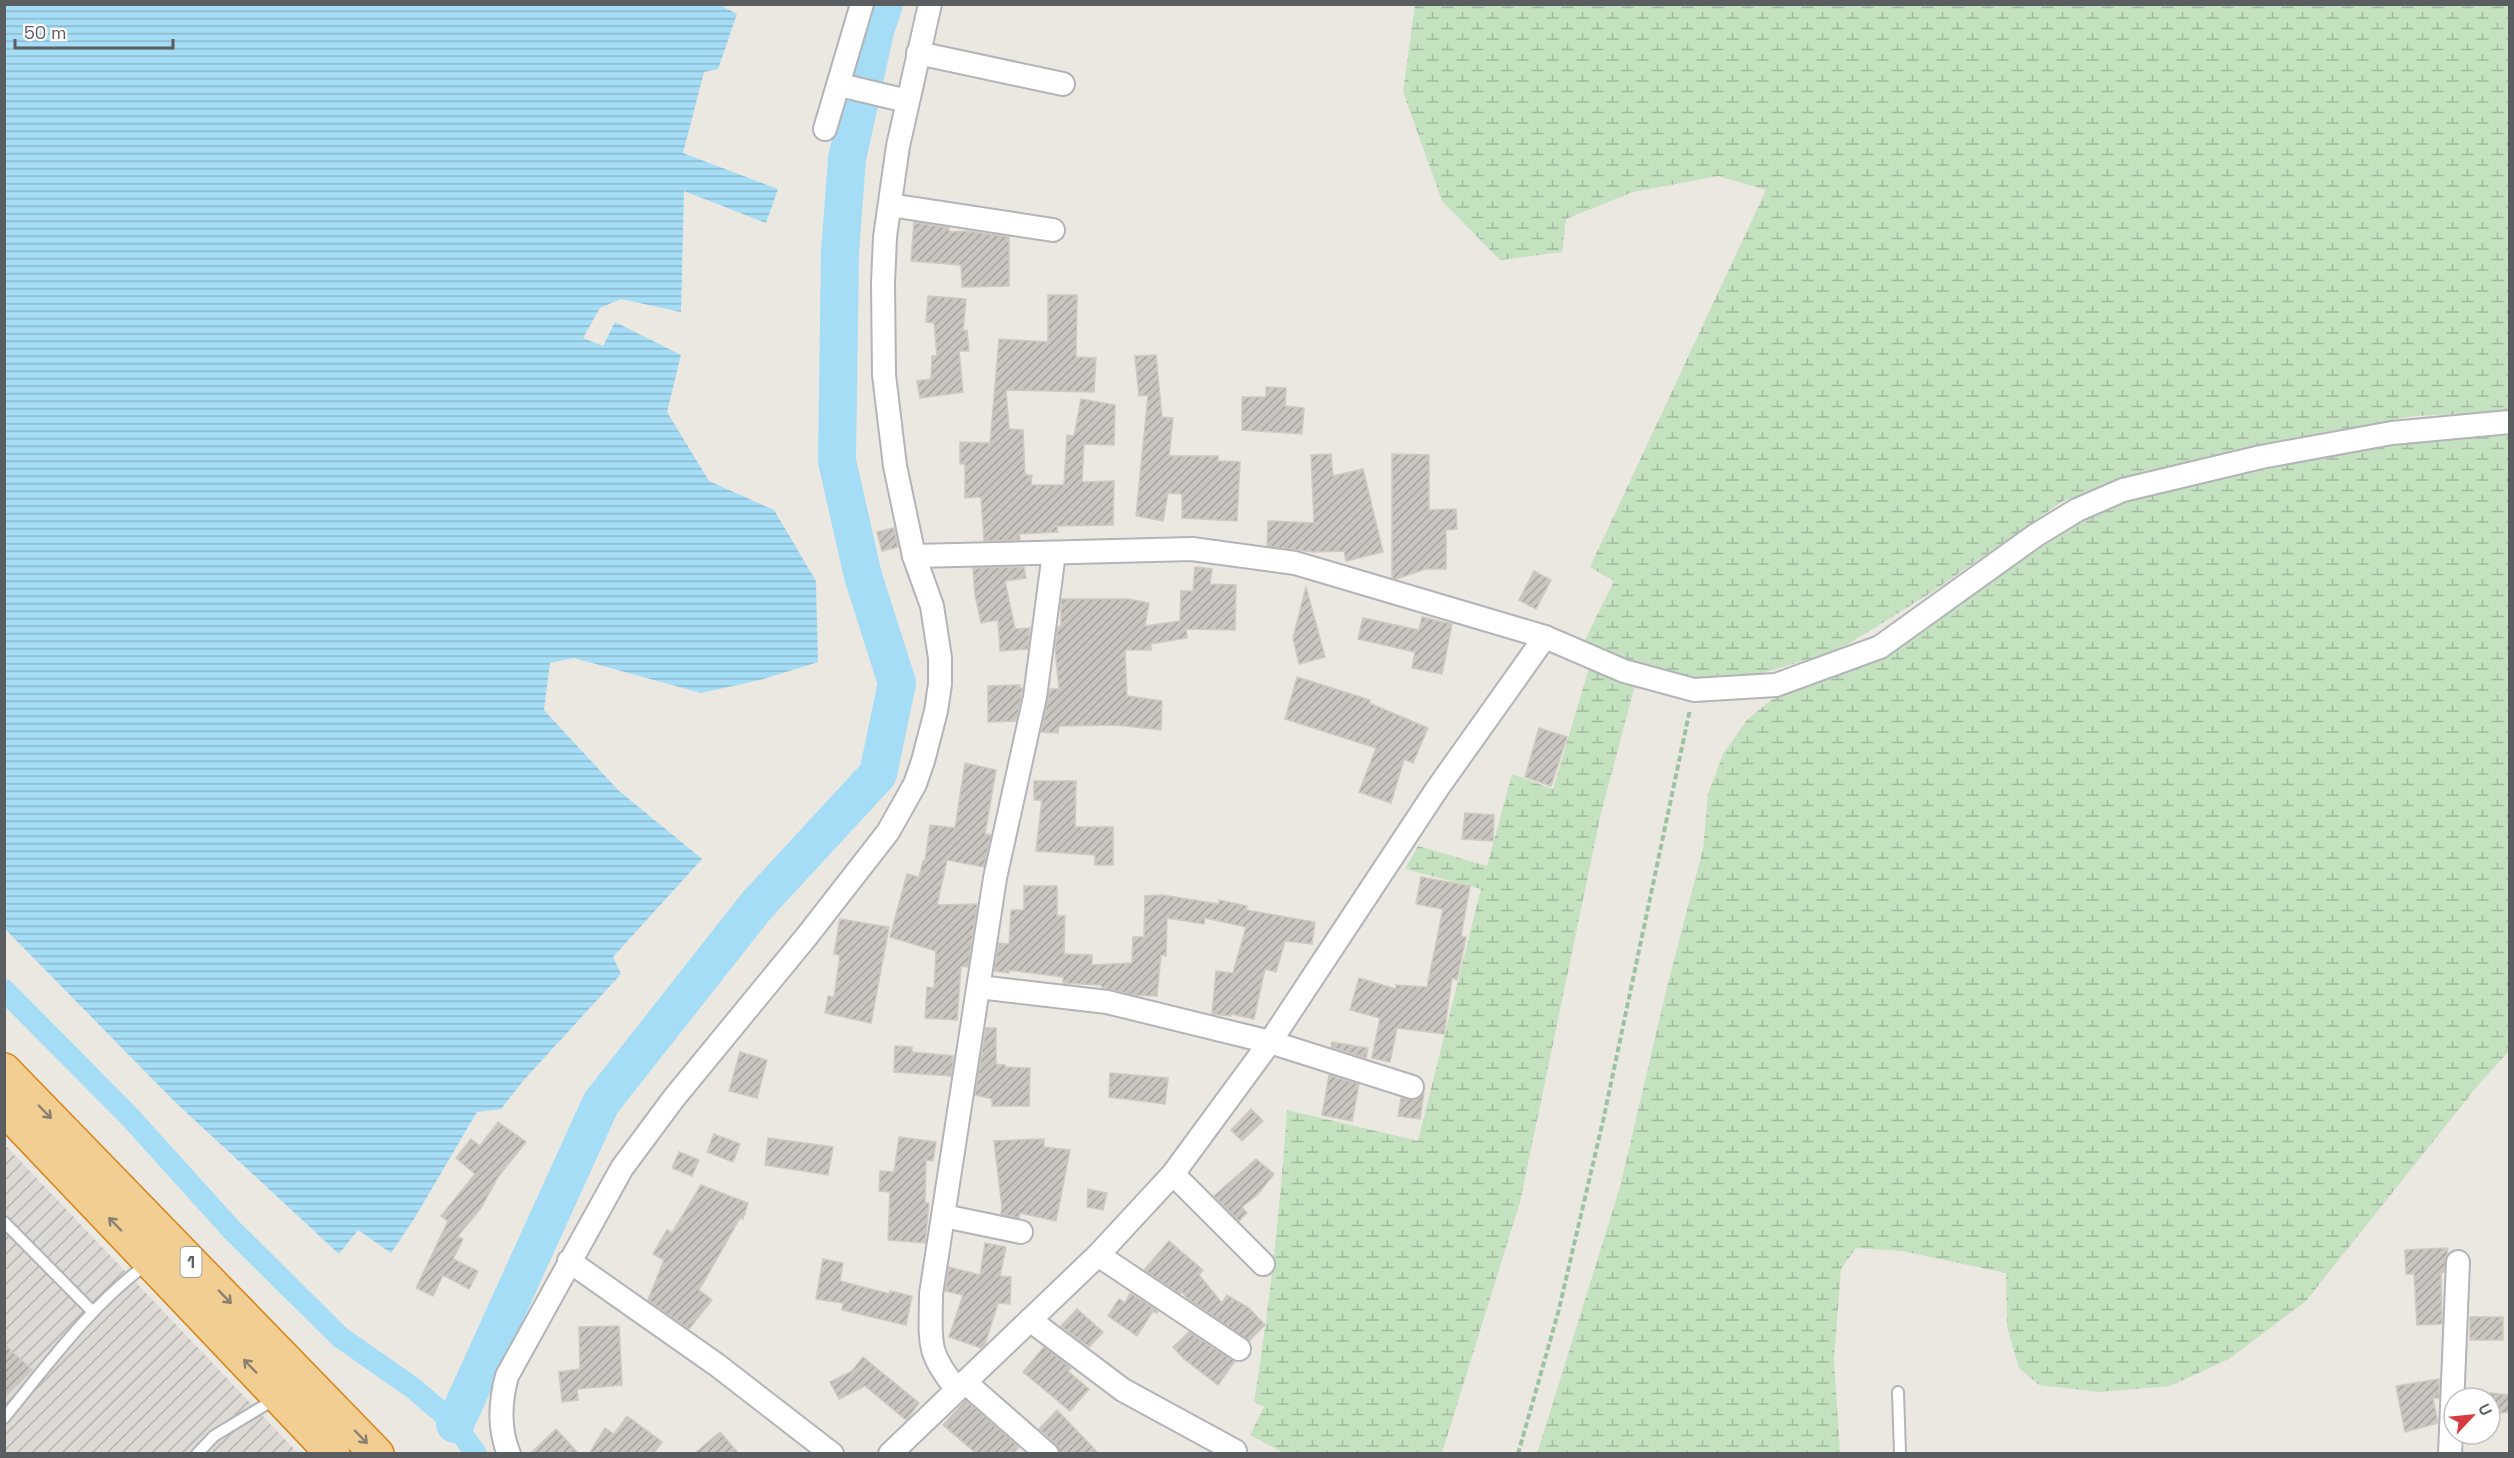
<svg xmlns="http://www.w3.org/2000/svg" width="2514" height="1458" font-family="'Space Grotesk',sans-serif">
	<style>
		.industrial { fill: url(#industrial-furrows) }
		.wetland { fill: url(#wetland-marsh) }
		.water { fill: url(#water-rules) }
		.lines { fill: none; stroke-linecap: round; stroke-linejoin: round }
		.canal { stroke: #a6ddf6; stroke-width: 22 }
		.river { stroke: #a6ddf6; stroke-width: 38 }
		.building { fill: url(#building-hatch); stroke: #cfc9c0; stroke-width: 1.5 }
		.lane-casing { stroke: #b2b4b8; stroke-width: 14 }
		.street-casing { stroke: #b2b4b8; stroke-width: 26 }
		.highway-casing { stroke: #d78316; stroke-width: 36 }
		.path { stroke: #9bc3a2; stroke-width: 4; stroke-dasharray: 6 3; stroke-linecap: butt }
		.lane { stroke: #fff; stroke-width: 10 }
		.street { stroke: #fff; stroke-width: 22 }
		.highway { stroke: #f2ce92; stroke-width: 33 }
		.oneway { stroke: #888070 }
		.labels { text-anchor: middle; stroke-width: 6; stroke-linejoin: round; paint-order: stroke }
		.shield { fill: #fff; stroke: #8c8e90; stroke-width: 1.5 }
		.shield-label { font-size: 18px; font-weight: bold; fill: #5a5e61 }
	</style>
	<defs>
		<pattern id="industrial-furrows" width="10" height="10" patternUnits="userSpaceOnUse" patternTransform="scale(1.5)"><rect width="10" height="10" fill="#dddad6"/><path d="M-1 1l2-2M0 10L10 0M9 11l2-2" fill="none" stroke="#b6b4b1"/></pattern>
		<pattern id="wetland-marsh" width="20" height="14" patternUnits="userSpaceOnUse" patternTransform="scale(1.5)"><rect width="20" height="14" fill="#c4e1c0"/><path d="M1 5h8M5 5V1M11 12h8M15 12V8" fill="none" stroke="#a2ba9f"/></pattern>
		<pattern id="water-rules" width="6" height="5" patternUnits="userSpaceOnUse" patternTransform="scale(1.5)"><rect width="6" height="5" fill="#a6ddf6"/><path d="M0 2.5h6" fill="none" stroke="#8ab6cb"/></pattern>
		<pattern id="building-hatch" width="6" height="6" patternUnits="userSpaceOnUse" patternTransform="scale(1.5)"><rect width="6" height="6" fill="#c9c5c0"/><path d="M-1 1l2-2M0 6l6-6M5 7l2-2" fill="none" stroke="#a6a39f"/></pattern>
	</defs>
	<rect width="100%" height="100%" fill="#ebe8e1"/>
	<path class="industrial" d="M 5,1145 L 298,1453 L 5,1453 Z"/>
	<g class="wetland">
		<path d="M 1415,5 L 2509,5 L 2509,412 L 2413,416 L 2221,454 L 2063,501 L 1932,592 L 1837,651 L 1748,677 L 1703,681 L 1644,666 L 1584,642 L 1614,581 L 1590,567 L 1766,190 L 1718,176 L 1633,192 L 1566,219 L 1562,252 L 1500,260 L 1442,201 L 1403,92 Z"/>
		<path d="M 2509,433 L 2509,1051 L 2479,1084 L 2306,1301 L 2229,1359 L 2170,1386 L 2100,1392 L 2039,1385 L 2019,1368 L 2007,1327 L 2006,1273 L 1902,1251 L 1856,1248 L 1841,1269 L 1834,1359 L 1840,1453 L 1537,1454 L 1620,1187 L 1667,987 L 1703,849 L 1708,794 L 1723,754 L 1746,721 L 1771,700 L 1900,645 L 1963,597 L 2085,518 L 2165,487 L 2357,448 L 2472,434 Z"/>
		<path d="M 1589,668 L 1635,685 L 1601,813 L 1520,1202 L 1442,1453 L 1284,1453 L 1250,1435 L 1264,1407 L 1254,1402 C 1270,1304 1280,1209 1287,1110 L 1418,1141 L 1481,889 L 1405,869 L 1418,846 L 1487,866 L 1512,774 L 1553,789 Z"/>
	</g>
	<path class="water" d="M 718,4 L 737,14 L 718,69 L 704,72 L 683,153 L 778,189 L 766,223 L 684,191 L 681,312 L 621,299 L 600,308 L 583,338 L 603,346 L 615,322 L 681,355 L 667,412 L 709,481 L 774,510 L 816,581 L 818,662 L 760,680 L 701,693 L 574,658 L 550,663 L 544,710 L 618,790 L 702,859 L 613,957 L 621,974 L 523,1081 L 501,1109 L 477,1112 L 414,1219 L 391,1253 L 358,1230 L 339,1254 L 175,1102 L 5,929 L 5,5 Z"/>
	<g class="lines">
		<path class="canal" d="M 4,990 L 129,1116 L 232,1230 L 340,1337 L 413,1388 L 455,1424 L 476,1454"/>
		<path class="river" d="M 455,1424 L 601,1103 L 757,905 L 878,774 L 897,683 L 863,576 L 837,461 L 840,252 L 847,159 L 875,31 L 884,4"/>
	</g>
	<g class="building">
		<path d="M 914,222 L 949,228 L 949,232 L 968,231 L 1009,237 L 1009,286 L 962,287 L 961,265 L 911,261 Z"/>
		<path d="M 1048,295 L 1077,295 L 1076,357 L 1096,358 L 1094,392 L 1006,390 L 1009,429 L 1023,430 L 1025,475 L 1032,475 L 1031,485 L 1064,485 L 1067,435 L 1074,436 L 1081,399 L 1115,405 L 1114,445 L 1084,444 L 1082,482 L 1114,481 L 1113,525 L 1057,526 L 1058,532 L 1019,534 L 1020,540 L 984,541 L 981,497 L 965,498 L 965,464 L 960,464 L 960,442 L 990,443 L 999,339 L 1048,342 Z"/>
		<path d="M 928,296 L 966,299 L 963,331 L 967,330 L 969,351 L 959,351 L 963,392 L 920,398 L 917,381 L 931,379 L 932,356 L 937,356 L 934,323 L 926,322 Z"/>
		<path d="M 1156,355 L 1162,417 L 1173,418 L 1169,456 L 1218,456 L 1218,461 L 1240,462 L 1237,521 L 1182,518 L 1182,494 L 1168,493 L 1163,521 L 1136,516 L 1148,395 L 1139,396 L 1135,356 Z"/>
		<path d="M 1266,387 L 1286,388 L 1285,406 L 1304,408 L 1302,434 L 1242,430 L 1242,397 L 1266,397 Z"/>
		<path d="M 1331,454 L 1333,476 L 1363,469 L 1383,552 L 1346,561 L 1344,551 L 1313,552 L 1267,546 L 1268,521 L 1314,523 L 1311,455 Z"/>
		<path d="M 1392,454 L 1429,455 L 1429,510 L 1456,509 L 1457,529 L 1446,530 L 1446,569 L 1426,569 L 1396,579 L 1392,578 Z"/>
		<path d="M 894,528 L 898,547 L 882,551 L 877,532 Z"/>
		<path d="M 1024,567 L 1026,578 L 1005,581 L 1015,629 L 1030,628 L 1028,649 L 1000,651 L 998,620 L 981,623 L 975,595 L 973,568 Z"/>
		<path d="M 1195,567 L 1212,569 L 1210,584 L 1236,585 L 1235,630 L 1186,629 L 1187,638 L 1151,644 L 1151,650 L 1125,650 L 1127,696 L 1162,701 L 1161,730 L 1117,725 L 1059,726 L 1058,733 L 1041,732 L 1050,689 L 1059,689 L 1055,648 L 1058,627 L 1061,626 L 1061,599 L 1128,599 L 1149,603 L 1145,626 L 1180,621 L 1181,591 L 1193,591 Z"/>
		<path d="M 1534,571 L 1551,580 L 1536,609 L 1519,600 Z"/>
		<path d="M 1306,587 L 1325,657 L 1299,664 L 1293,638 Z"/>
		<path d="M 1422,617 L 1452,624 L 1442,674 L 1412,668 L 1415,652 L 1358,639 L 1363,618 L 1419,630 Z"/>
		<path d="M 1297,677 L 1370,700 L 1369,703 L 1428,728 L 1413,763 L 1404,759 L 1391,803 L 1359,792 L 1376,748 L 1285,719 Z"/>
		<path d="M 1020,685 L 1020,688 L 1023,688 L 1016,721 L 988,722 L 988,686 Z"/>
		<path d="M 1539,728 L 1567,737 L 1551,786 L 1525,777 Z"/>
		<path d="M 965,763 L 996,770 L 985,834 L 991,835 L 984,867 L 947,860 L 937,905 L 977,904 L 977,906 L 968,967 L 961,966 L 957,1020 L 925,1018 L 927,987 L 934,988 L 936,951 L 890,937 L 907,874 L 919,877 L 923,861 L 925,861 L 930,825 L 955,828 Z"/>
		<path d="M 1034,781 L 1076,781 L 1075,827 L 1113,827 L 1113,865 L 1095,865 L 1095,855 L 1036,851 L 1042,800 L 1034,800 Z"/>
		<path d="M 1465,813 L 1494,815 L 1493,841 L 1462,839 Z"/>
		<path d="M 1421,877 L 1470,886 L 1461,936 L 1466,937 L 1457,980 L 1452,978 L 1444,1034 L 1397,1028 L 1390,1062 L 1372,1058 L 1380,1018 L 1350,1010 L 1359,978 L 1396,989 L 1396,985 L 1427,987 L 1443,909 L 1416,904 Z"/>
		<path d="M 1024,886 L 1057,886 L 1057,916 L 1065,916 L 1064,954 L 1092,955 L 1092,965 L 1132,963 L 1133,937 L 1144,937 L 1145,896 L 1162,895 L 1219,904 L 1219,900 L 1247,906 L 1246,910 L 1315,922 L 1312,944 L 1285,941 L 1276,972 L 1265,969 L 1254,1019 L 1231,1014 L 1231,1016 L 1212,1014 L 1216,971 L 1233,973 L 1246,927 L 1205,918 L 1204,924 L 1167,918 L 1166,956 L 1161,955 L 1157,996 L 1134,995 L 1102,988 L 1101,985 L 1063,983 L 1063,977 L 1009,970 L 1009,973 L 994,971 L 999,943 L 1009,944 L 1011,910 L 1024,910 Z"/>
		<path d="M 840,919 L 889,927 L 871,1023 L 825,1013 L 828,996 L 834,997 L 840,955 L 834,954 Z"/>
		<path d="M 986,1028 L 996,1028 L 996,1064 L 1005,1065 L 1005,1067 L 1030,1068 L 1029,1106 L 992,1106 L 992,1099 L 975,1095 Z"/>
		<path d="M 1332,1042 L 1368,1048 L 1366,1058 L 1331,1047 Z"/>
		<path d="M 895,1046 L 912,1047 L 912,1052 L 954,1056 L 951,1076 L 894,1072 Z"/>
		<path d="M 740,1052 L 767,1060 L 757,1098 L 729,1091 Z"/>
		<path d="M 1110,1073 L 1168,1078 L 1165,1104 L 1109,1097 Z"/>
		<path d="M 1329,1075 L 1359,1084 L 1352,1121 L 1322,1115 Z"/>
		<path d="M 1424,1093 L 1420,1119 L 1398,1116 L 1401,1098 L 1414,1100 Z"/>
		<path d="M 1251,1109 L 1263,1121 L 1242,1141 L 1231,1130 Z"/>
		<path d="M 498,1122 L 526,1142 L 498,1177 L 481,1208 L 457,1237 L 463,1239 L 453,1259 L 478,1271 L 469,1289 L 443,1275 L 433,1296 L 416,1288 L 448,1221 L 441,1216 L 475,1174 L 456,1158 L 471,1139 L 480,1146 Z"/>
		<path d="M 714,1134 L 740,1144 L 733,1162 L 707,1152 Z"/>
		<path d="M 899,1137 L 936,1142 L 933,1161 L 926,1160 L 925,1203 L 929,1203 L 925,1243 L 888,1240 L 890,1192 L 879,1191 L 880,1171 L 894,1172 Z"/>
		<path d="M 768,1138 L 833,1147 L 828,1175 L 765,1165 Z"/>
		<path d="M 1044,1139 L 1044,1147 L 1070,1150 L 1056,1221 L 1020,1213 L 1019,1218 L 1001,1214 L 1002,1207 L 994,1141 Z"/>
		<path d="M 679,1152 L 699,1160 L 692,1176 L 672,1168 Z"/>
		<path d="M 1256,1159 L 1274,1174 L 1258,1194 L 1242,1207 L 1247,1213 L 1239,1221 L 1214,1196 Z"/>
		<path d="M 701,1185 L 748,1203 L 743,1219 L 740,1218 L 699,1290 L 712,1300 L 689,1329 L 648,1300 L 664,1260 L 653,1254 L 667,1230 L 672,1233 Z"/>
		<path d="M 1088,1189 L 1107,1193 L 1103,1210 L 1087,1207 Z"/>
		<path d="M 1169,1241 L 1203,1270 L 1199,1275 L 1222,1303 L 1227,1295 L 1249,1308 L 1265,1325 L 1249,1341 L 1187,1298 L 1182,1292 L 1180,1294 L 1144,1270 Z"/>
		<path d="M 985,1243 L 1006,1247 L 1000,1276 L 1011,1277 L 1010,1304 L 998,1303 L 985,1344 L 981,1348 L 949,1337 L 963,1295 L 945,1291 L 949,1267 L 980,1275 Z"/>
		<path d="M 2448,1248 L 2444,1272 L 2441,1273 L 2442,1324 L 2417,1325 L 2414,1274 L 2406,1274 L 2405,1250 Z"/>
		<path d="M 823,1259 L 843,1263 L 840,1281 L 890,1294 L 890,1291 L 912,1296 L 906,1325 L 842,1310 L 843,1303 L 816,1299 Z"/>
		<path d="M 1130,1293 L 1158,1311 L 1157,1313 L 1153,1311 L 1137,1336 L 1108,1316 L 1119,1299 L 1125,1303 Z"/>
		<path d="M 1077,1309 L 1103,1332 L 1089,1347 L 1061,1326 Z"/>
		<rect x="2470" y="1317" width="33" height="23"/>
		<path d="M 619,1326 L 622,1385 L 577,1389 L 578,1400 L 562,1402 L 559,1372 L 580,1369 L 579,1327 Z"/>
		<path d="M 1189,1332 L 1235,1361 L 1218,1385 L 1184,1359 L 1173,1347 Z"/>
		<path d="M 4,1344 L 32,1370 L 4,1398 Z"/>
		<path d="M 1044,1347 L 1071,1368 L 1068,1371 L 1089,1389 L 1070,1411 L 1023,1372 Z"/>
		<path d="M 863,1357 L 919,1403 L 906,1420 L 865,1386 L 839,1399 L 830,1382 L 852,1371 Z"/>
		<path d="M 2439,1379 L 2439,1398 L 2433,1398 L 2438,1423 L 2405,1432 L 2396,1386 Z"/>
		<path d="M 2490,1393 L 2510,1395 L 2510,1412 L 2490,1414 Z"/>
		<path d="M 966,1400 L 1019,1447 L 1013,1454 L 977,1454 L 943,1425 Z"/>
		<path d="M 1057,1410 L 1099,1454 L 1060,1454 L 1056,1444 L 1039,1429 Z"/>
		<path d="M 627,1416 L 662,1442 L 653,1454 L 589,1454 L 605,1428 L 614,1434 Z"/>
		<path d="M 556,1429 L 579,1454 L 530,1454 Z"/>
		<path d="M 720,1432 L 739,1454 L 694,1454 Z"/>
	</g>
	<g class="lines">
		<g class="lane-casing">
			<g id="lane">
				<path d="M 4,1222 L 92,1311"/>
				<path d="M 1898,1392 L 1900,1454"/>
				<path d="M 4,1418 C 49,1363 91,1305 148,1263"/>
				<path d="M 197,1454 L 214,1436 L 275,1399"/>
			</g>
		</g>
		<g class="street-casing">
			<g id="street">
				<path d="M 918,53 L 1063,84"/>
				<path d="M 840,85 L 907,101"/>
				<path d="M 825,129 L 862,4"/>
				<path d="M 890,205 L 1053,230"/>
				<path d="M 914,556 L 1192,549 L 1295,563 L 1545,637 L 1624,671 L 1694,690 L 1776,685 L 1880,647 L 2036,535 L 2077,510 L 2123,490 L 2261,457 L 2392,433 L 2510,422"/>
				<path d="M 979,987 L 1107,1002 L 1270,1042 L 1412,1087"/>
				<path d="M 1173,1174 L 1263,1264"/>
				<path d="M 944,1216 L 1021,1232"/>
				<path d="M 1098,1255 L 1239,1349"/>
				<path d="M 569,1261 L 717,1365 L 832,1454"/>
				<path d="M 1030,1320 L 1123,1390 L 1235,1451"/>
				<path d="M 965,1382 L 1047,1454"/>
				<path d="M 956,1388 C 925,1351 931,1339 931,1294 L 995,878 L 1035,697 L 1054,553"/>
				<path d="M 509,1454 C 498,1428 500,1402 507,1376 L 622,1168 L 674,1098 L 807,936 L 888,832 L 915,784 L 923,761 L 936,711 L 940,684 L 940,658 L 932,606 L 914,556 L 895,466 L 884,375 L 883,283 L 885,237 L 898,146 L 930,4"/>
				<path d="M 890,1454 L 1098,1255 L 1173,1174 L 1270,1042 L 1437,789 L 1545,637"/>
				<path d="M 2450,1454 L 2458,1262"/>
			</g>
		</g>
		<g class="highway-casing">
			<g id="highway">
				<path d="M 4,1070 L 377,1454"/>
				<path d="M 4,1108 L 333,1454"/>
			</g>
		</g>
		<path class="path" d="M 1518,1454 L 1558,1313 L 1603,1121 L 1690,709"/>
		<use href="#lane" class="lane"/>
		<use href="#street" class="street"/>
		<use href="#highway" class="highway"/>
	</g>
	<defs><path id="oneway-shaft" d="M-6 0H5M1.5-3L5.5 0L1.5 3" fill="none" stroke-width="1.6" stroke-linecap="round" stroke-linejoin="round" transform="scale(1.5)"/></defs>
	<g class="oneway">
		<use href="#oneway-shaft" transform="translate(45 1112) rotate(46)"/>
		<use href="#oneway-shaft" transform="translate(115 1224) rotate(-134)"/>
		<use href="#oneway-shaft" transform="translate(225 1297) rotate(46)"/>
		<use href="#oneway-shaft" transform="translate(250 1366) rotate(-134)"/>
		<use href="#oneway-shaft" transform="translate(361 1437) rotate(46)"/>
	</g>
	<g class="labels">
		<rect class="shield" x="180.5" y="1247" width="21" height="30" rx="4.5"/>
		<g class="shield-label">
			<text x="191" y="1268">1</text>
		</g>
	</g>
	<rect width="2514" height="1458" fill="none" stroke="#5a5e61" stroke-width="12"/>
	<g transform="translate(2472 1416) rotate(64)"><circle r="28" fill="#ffffff" stroke="#bdbfc0" stroke-width="1.5"/>
	<path d="M0-4.5L10 22L0 15L-10 22Z" fill="#d73b42"/>
	<text y="-9" font-size="16" font-weight="bold" text-anchor="middle" fill="#5a5e61">U</text>
	</g>
	<path d="M15 39v9h158v-9" fill="none" stroke="#5a5e61" stroke-width="3"/>
	<text x="24" y="39" font-size="18" fill="#5a5e61" stroke="#ffffff" stroke-width="4.5" paint-order="stroke">50 m</text>
</svg>
